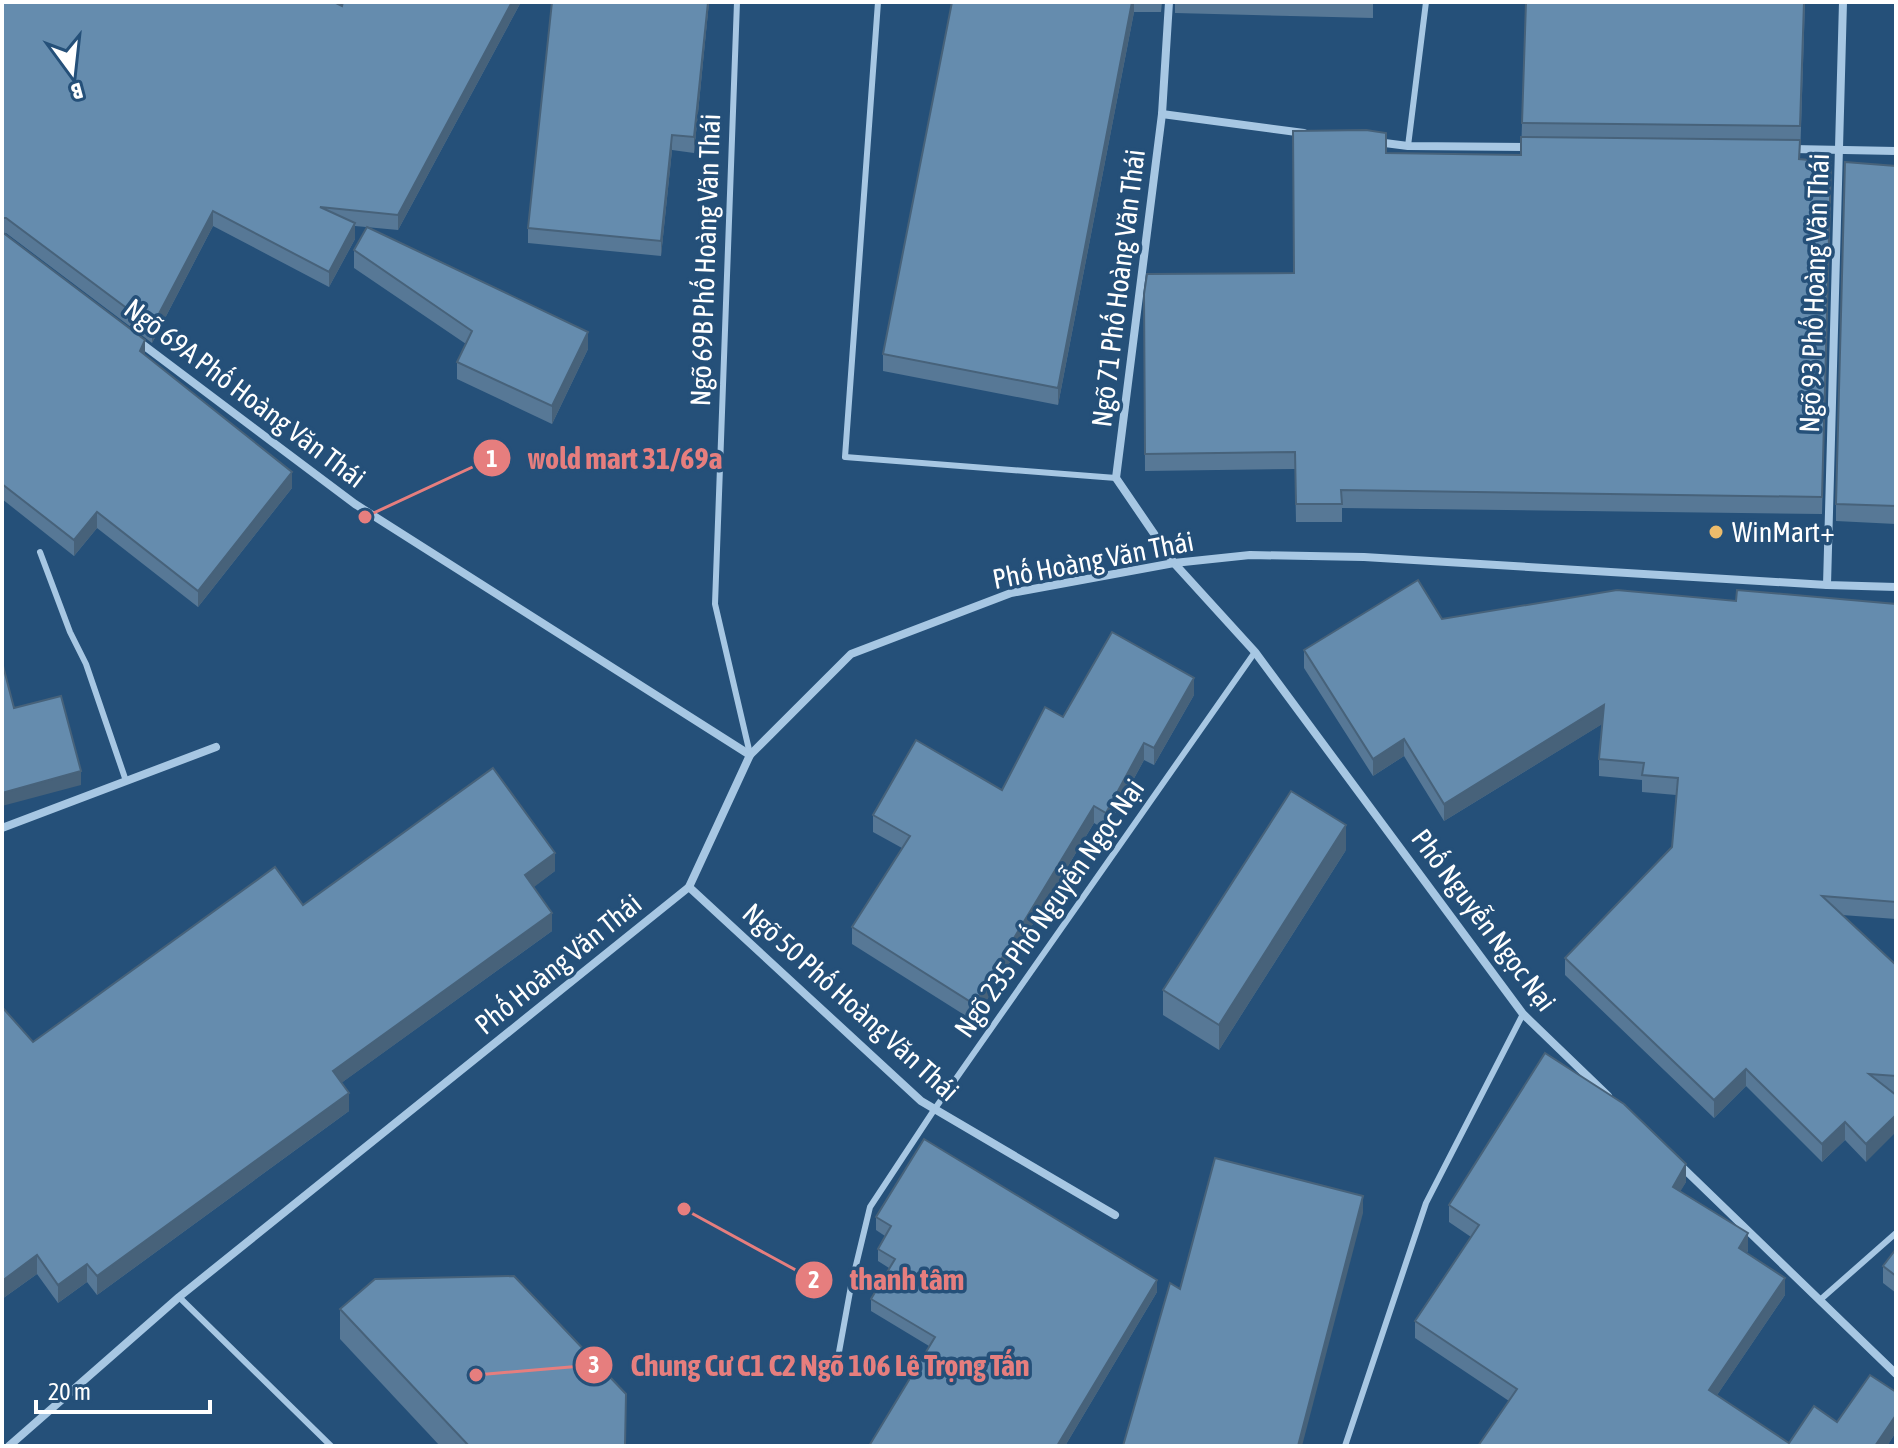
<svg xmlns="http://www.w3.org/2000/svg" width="1898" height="1448" font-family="'Asap Condensed',sans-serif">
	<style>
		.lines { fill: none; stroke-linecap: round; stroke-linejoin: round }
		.service { stroke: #a7c7e3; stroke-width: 6 }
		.minor { stroke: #a7c7e3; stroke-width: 8 }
		.wall { fill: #577896 }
		.shaded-wall { fill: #47627a }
		.building { fill: #658cae; stroke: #47627a; stroke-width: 2 }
		.poi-dot { fill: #edbc6b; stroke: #255079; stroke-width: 3 }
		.labels { text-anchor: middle; stroke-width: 7; stroke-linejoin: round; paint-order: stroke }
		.street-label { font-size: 28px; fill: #fff; stroke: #255079 }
		.poi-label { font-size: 28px; fill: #fff; stroke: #255079; text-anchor: start }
		.leader { fill: none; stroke: #e67e7e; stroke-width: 3 }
		.callout-dot { fill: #e67e7e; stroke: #255079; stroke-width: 3 }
		.mark-label { font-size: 24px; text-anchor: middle; font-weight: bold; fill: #fff }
		.callout-label { font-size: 30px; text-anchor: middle; font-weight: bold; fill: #e67e7e; stroke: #255079; stroke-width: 7; stroke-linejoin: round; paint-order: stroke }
	</style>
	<rect width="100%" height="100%" fill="#255079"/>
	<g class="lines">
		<g class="service">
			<path d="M 737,2 L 715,604 L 750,754"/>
			<path d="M 878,2 L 845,457 L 1116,478"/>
			<path d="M 1408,146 L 1426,2"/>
			<path d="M 40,552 L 70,632 L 86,664 L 126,781"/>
			<path d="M 179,1297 L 331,1446"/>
			<path d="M 1820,1300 L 1896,1233"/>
			<path d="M 835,1374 L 851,1286 L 870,1207 L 934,1110 L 1255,652"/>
			<path d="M 1345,1446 L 1426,1203 L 1523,1014"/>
		</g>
		<g class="minor">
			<path d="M 1169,2 L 1162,114 L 1116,478 L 1174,563 L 1255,652 L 1523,1014 L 1608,1096"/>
			<path d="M 1162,114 L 1304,133"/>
			<path d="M 1377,142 L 1408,146 L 1531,147"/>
			<path d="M 1793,149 L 1896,151"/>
			<path d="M 138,341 L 355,504 L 750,755"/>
			<path d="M 1827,585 L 1843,2"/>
			<path d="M 2,828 L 216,747"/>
			<path d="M 689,887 L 921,1101 L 1115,1215"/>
			<path d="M 1681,1166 L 1896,1374"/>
			<path d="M 9,1446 L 179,1297 L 689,887 L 750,755 L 851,654 L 1011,593 L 1174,563 L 1250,555 L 1364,557 L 1827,585 L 1896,587"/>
		</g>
	</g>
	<g class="wall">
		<path d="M 2,2 L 342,6 L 343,2 L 521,2 L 398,230 L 355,226 L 355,239 L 329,287 L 213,226 L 152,343 L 6,233 L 4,234 L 145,355 L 292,488 L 198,607 L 97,528 L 74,556 L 2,499 Z"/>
		<path d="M 709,2 L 694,153 L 672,150 L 661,256 L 528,243 L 528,228 Z"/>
		<path d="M 952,2 L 1162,2 L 1161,12 L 1134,12 L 1058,405 L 883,371 L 883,354 Z"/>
		<path d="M 1175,2 L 1373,2 L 1373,18 L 1175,13 Z"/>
		<path d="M 1805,2 L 1800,159 L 1831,179 L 1822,514 L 1342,508 L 1342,522 L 1296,522 L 1295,469 L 1145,471 L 1144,294 L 1294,273 L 1386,153 L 1521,155 L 1522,123 Z"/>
		<path d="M 1896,166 L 1896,524 L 1836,521 L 1836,504 Z"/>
		<path d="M 354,250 L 588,349 L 552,424 L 457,379 L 457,362 L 466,344 L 354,268 Z"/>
		<path d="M 1736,601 L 1896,604 L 1896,919 L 1842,915 L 1896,965 L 1896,1093 L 1894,1093 L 1866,1162 L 1845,1140 L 1822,1162 L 1746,1086 L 1714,1118 L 1565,975 L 1565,958 L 1672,847 L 1676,795 L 1642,792 L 1642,780 L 1599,776 L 1599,759 L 1602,724 L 1444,821 L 1404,756 L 1373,776 L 1304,668 L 1304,650 L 1442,619 Z"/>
		<path d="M 1194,695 L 1154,765 L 1144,760 L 1106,830 L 1094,823 L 974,1021 L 852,944 L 852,927 L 902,848 L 873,832 L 873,815 L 1002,790 L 1063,717 Z"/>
		<path d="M 1346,850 L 1219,1050 L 1163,1015 L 1163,990 Z"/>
		<path d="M 555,871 L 533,887 L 552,931 L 341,1083 L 349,1111 L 97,1295 L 87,1282 L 58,1303 L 37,1274 L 2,1299 L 2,1007 L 33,1042 L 303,905 Z"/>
		<path d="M 1686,1182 L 1680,1191 L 1748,1250 L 1747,1253 L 1785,1295 L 1717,1395 L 1789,1443 L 1837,1422 L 1896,1392 L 1896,1432 L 1887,1446 L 1479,1446 L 1509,1401 L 1415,1338 L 1415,1321 L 1471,1237 L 1449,1222 L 1449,1205 Z"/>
		<path d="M 876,1217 L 1157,1292 L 1065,1446 L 869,1446 L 929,1346 L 871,1311 L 871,1299 L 889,1268 L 878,1261 L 878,1249 L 885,1236 L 876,1230 Z"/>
		<path d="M 1896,1249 L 1896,1293 L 1883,1283 L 1883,1266 Z"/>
		<path d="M 340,1309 L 625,1446 L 440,1446 L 340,1339 Z"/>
	</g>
	<g class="shaded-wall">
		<path d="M 512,2 L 521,2 L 398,230 L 398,215 Z"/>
		<path d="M 708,2 L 709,2 L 694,153 L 694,137 Z"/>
		<path d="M 1132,2 L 1134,2 L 1134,12 L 1058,405 L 1058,388 Z"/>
		<path d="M 672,135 L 672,150 L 661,256 L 661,241 Z"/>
		<path d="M 213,211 L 213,226 L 152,343 L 152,327 Z"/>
		<path d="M 355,223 L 355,239 L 329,287 L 329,272 Z"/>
		<path d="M 588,332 L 588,349 L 552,424 L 552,406 Z"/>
		<path d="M 145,340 L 145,355 L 140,351 Z"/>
		<path d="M 292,472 L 292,488 L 198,607 L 198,591 Z"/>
		<path d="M 97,512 L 97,528 L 74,556 L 74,540 Z"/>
		<path d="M 1194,678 L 1194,695 L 1154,765 L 1154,748 Z"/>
		<path d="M 1604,705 L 1604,723 L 1444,821 L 1444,804 Z"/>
		<path d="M 1404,739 L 1404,756 L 1373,776 L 1373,759 Z"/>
		<path d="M 1144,743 L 1144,760 L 1106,830 L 1106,813 Z"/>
		<path d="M 81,771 L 81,785 L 2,806 L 2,793 Z"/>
		<path d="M 1094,806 L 1094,823 L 974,1021 L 974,1004 Z"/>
		<path d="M 1346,825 L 1346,850 L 1219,1050 L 1219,1025 Z"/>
		<path d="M 555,853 L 555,871 L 525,894 L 525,875 Z"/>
		<path d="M 552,913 L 552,931 L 333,1089 L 333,1071 Z"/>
		<path d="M 1746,1069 L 1746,1086 L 1714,1118 L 1714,1100 Z"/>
		<path d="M 349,1093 L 349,1111 L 97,1295 L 97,1276 Z"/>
		<path d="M 1896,1115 L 1896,1132 L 1866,1162 L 1866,1144 Z"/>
		<path d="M 1845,1122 L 1845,1140 L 1822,1162 L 1822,1144 Z"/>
		<path d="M 1686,1164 L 1686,1182 L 1673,1204 L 1673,1187 Z"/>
		<path d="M 1363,1196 L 1363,1213 L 1302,1446 L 1298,1446 Z"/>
		<path d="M 1748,1233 L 1748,1250 L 1739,1265 L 1739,1248 Z"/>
		<path d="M 37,1255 L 37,1274 L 2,1299 L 2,1281 Z"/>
		<path d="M 87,1264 L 87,1282 L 58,1303 L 58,1285 Z"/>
		<path d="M 1785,1278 L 1785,1295 L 1709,1407 L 1709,1390 Z"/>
		<path d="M 1157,1280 L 1157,1292 L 1065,1446 L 1057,1446 Z"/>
		<path d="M 1896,1415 L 1896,1432 L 1887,1446 L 1875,1446 Z"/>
	</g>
	<g class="building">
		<path d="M 2,2 L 334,2 L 342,6 L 343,2 L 512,2 L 398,215 L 320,207 L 355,223 L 329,272 L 213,211 L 152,327 L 6,218 L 2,218 Z"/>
		<path d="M 552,2 L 708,2 L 694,137 L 672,135 L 661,241 L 528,228 Z"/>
		<path d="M 952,2 L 1132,2 L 1058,388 L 883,354 Z"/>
		<path d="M 1526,2 L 1804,2 L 1800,126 L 1522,123 Z"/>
		<path d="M 1366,130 L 1386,133 L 1386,153 L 1521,155 L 1521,137 L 1800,140 L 1799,159 L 1831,162 L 1822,497 L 1341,490 L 1342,504 L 1296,504 L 1295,452 L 1145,454 L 1144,294 L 1147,274 L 1294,273 L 1293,131 Z"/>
		<path d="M 1845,162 L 1896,166 L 1896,506 L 1836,504 Z"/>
		<path d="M 367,227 L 588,332 L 552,406 L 457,362 L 472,331 L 354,250 Z"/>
		<path d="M 2,232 L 145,340 L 140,351 L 292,472 L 198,591 L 97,512 L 74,540 L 2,484 Z"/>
		<path d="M 1418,580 L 1442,619 L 1617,590 L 1736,601 L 1737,590 L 1896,604 L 1896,902 L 1822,896 L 1896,965 L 1896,1076 L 1869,1074 L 1896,1095 L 1896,1115 L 1866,1144 L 1845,1122 L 1822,1144 L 1746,1069 L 1714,1100 L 1565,958 L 1672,847 L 1678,778 L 1642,775 L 1644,763 L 1599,759 L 1604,705 L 1444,804 L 1404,739 L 1373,759 L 1304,650 Z"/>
		<path d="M 1112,632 L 1194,678 L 1154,748 L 1144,743 L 1106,813 L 1094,806 L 974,1004 L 852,927 L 910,836 L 873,815 L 916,740 L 1002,790 L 1045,707 L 1063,717 Z"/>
		<path d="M 2,662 L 14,708 L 61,696 L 81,771 L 2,793 Z"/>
		<path d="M 493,768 L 555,853 L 525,875 L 552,913 L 333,1071 L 349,1093 L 97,1276 L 87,1264 L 58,1285 L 37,1255 L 2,1281 L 2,1007 L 33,1042 L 275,867 L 303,905 Z"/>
		<path d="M 1291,791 L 1346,825 L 1219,1025 L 1163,990 Z"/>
		<path d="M 1545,1053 L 1624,1104 L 1686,1164 L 1673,1187 L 1748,1233 L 1739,1248 L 1785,1278 L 1709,1390 L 1789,1443 L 1814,1406 L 1837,1422 L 1870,1375 L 1896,1392 L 1896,1415 L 1875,1446 L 1478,1446 L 1517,1389 L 1415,1321 L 1479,1225 L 1449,1205 Z"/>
		<path d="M 924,1139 L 1157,1280 L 1057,1446 L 869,1446 L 935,1337 L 871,1299 L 895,1259 L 878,1249 L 891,1226 L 876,1217 Z"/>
		<path d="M 1215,1158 L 1363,1196 L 1298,1446 L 1123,1446 L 1170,1283 L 1180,1289 Z"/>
		<path d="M 1896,1249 L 1896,1276 L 1883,1266 Z"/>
		<path d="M 514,1276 L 626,1394 L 625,1446 L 469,1446 L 340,1309 L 375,1279 Z"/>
	</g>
	<circle class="poi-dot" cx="1716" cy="532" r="8"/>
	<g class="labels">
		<g class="street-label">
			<text transform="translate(705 260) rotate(-88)" y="10">Ngõ 69B Phố Hoàng Văn Thái</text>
			<text transform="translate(1118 288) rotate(-83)" y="10">Ngõ 71 Phố Hoàng Văn Thái</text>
			<text transform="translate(1814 293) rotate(-88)" y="10">Ngõ 93 Phố Hoàng Văn Thái</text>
			<text transform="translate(245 393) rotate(37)" y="10">Ngõ 69A Phố Hoàng Văn Thái</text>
			<text transform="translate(1093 560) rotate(-11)" y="10">Phố Hoàng Văn Thái</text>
			<text transform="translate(1049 908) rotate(-55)" y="10">Ngõ 235 Phố Nguyễn Ngọc Nại</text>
			<text transform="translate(1484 920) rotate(53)" y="10">Phố Nguyễn Ngọc Nại</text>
			<text transform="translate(558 964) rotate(-39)" y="10">Phố Hoàng Văn Thái</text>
			<text transform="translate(851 1002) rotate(42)" y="10">Ngõ 50 Phố Hoàng Văn Thái</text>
		</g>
		<g class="poi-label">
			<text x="1732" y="542">WinMart+</text>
		</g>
	</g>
	<path class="leader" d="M365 517L492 458M684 1209L814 1280M476 1375L594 1365"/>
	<g class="callout-dot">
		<circle cx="365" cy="517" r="8"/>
		<circle cx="684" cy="1209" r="8"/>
		<circle cx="476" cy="1375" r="8"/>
		<circle cx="492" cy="458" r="20"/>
		<circle cx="814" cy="1280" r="20"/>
		<circle cx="594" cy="1365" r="20"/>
	</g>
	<g class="mark-label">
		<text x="492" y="467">1</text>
		<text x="814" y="1288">2</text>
		<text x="594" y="1373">3</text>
	</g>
	<g class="callout-label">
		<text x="625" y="469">wold mart 31/69a</text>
		<text x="907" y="1290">thanh tâm</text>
		<text x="830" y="1376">Chung Cư C1 C2 Ngõ 106 Lê Trọng Tấn</text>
	</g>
	<rect width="1898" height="1448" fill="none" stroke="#ffffff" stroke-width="8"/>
	<g transform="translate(72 72) rotate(165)" stroke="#255079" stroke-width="6" paint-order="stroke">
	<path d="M0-6L14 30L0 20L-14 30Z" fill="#ffffff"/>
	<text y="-12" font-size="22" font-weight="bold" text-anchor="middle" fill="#ffffff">B</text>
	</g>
	<path d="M36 1400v12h174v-12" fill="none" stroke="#ffffff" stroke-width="4"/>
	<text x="48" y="1400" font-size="24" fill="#ffffff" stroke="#255079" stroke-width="6" paint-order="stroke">20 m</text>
</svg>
